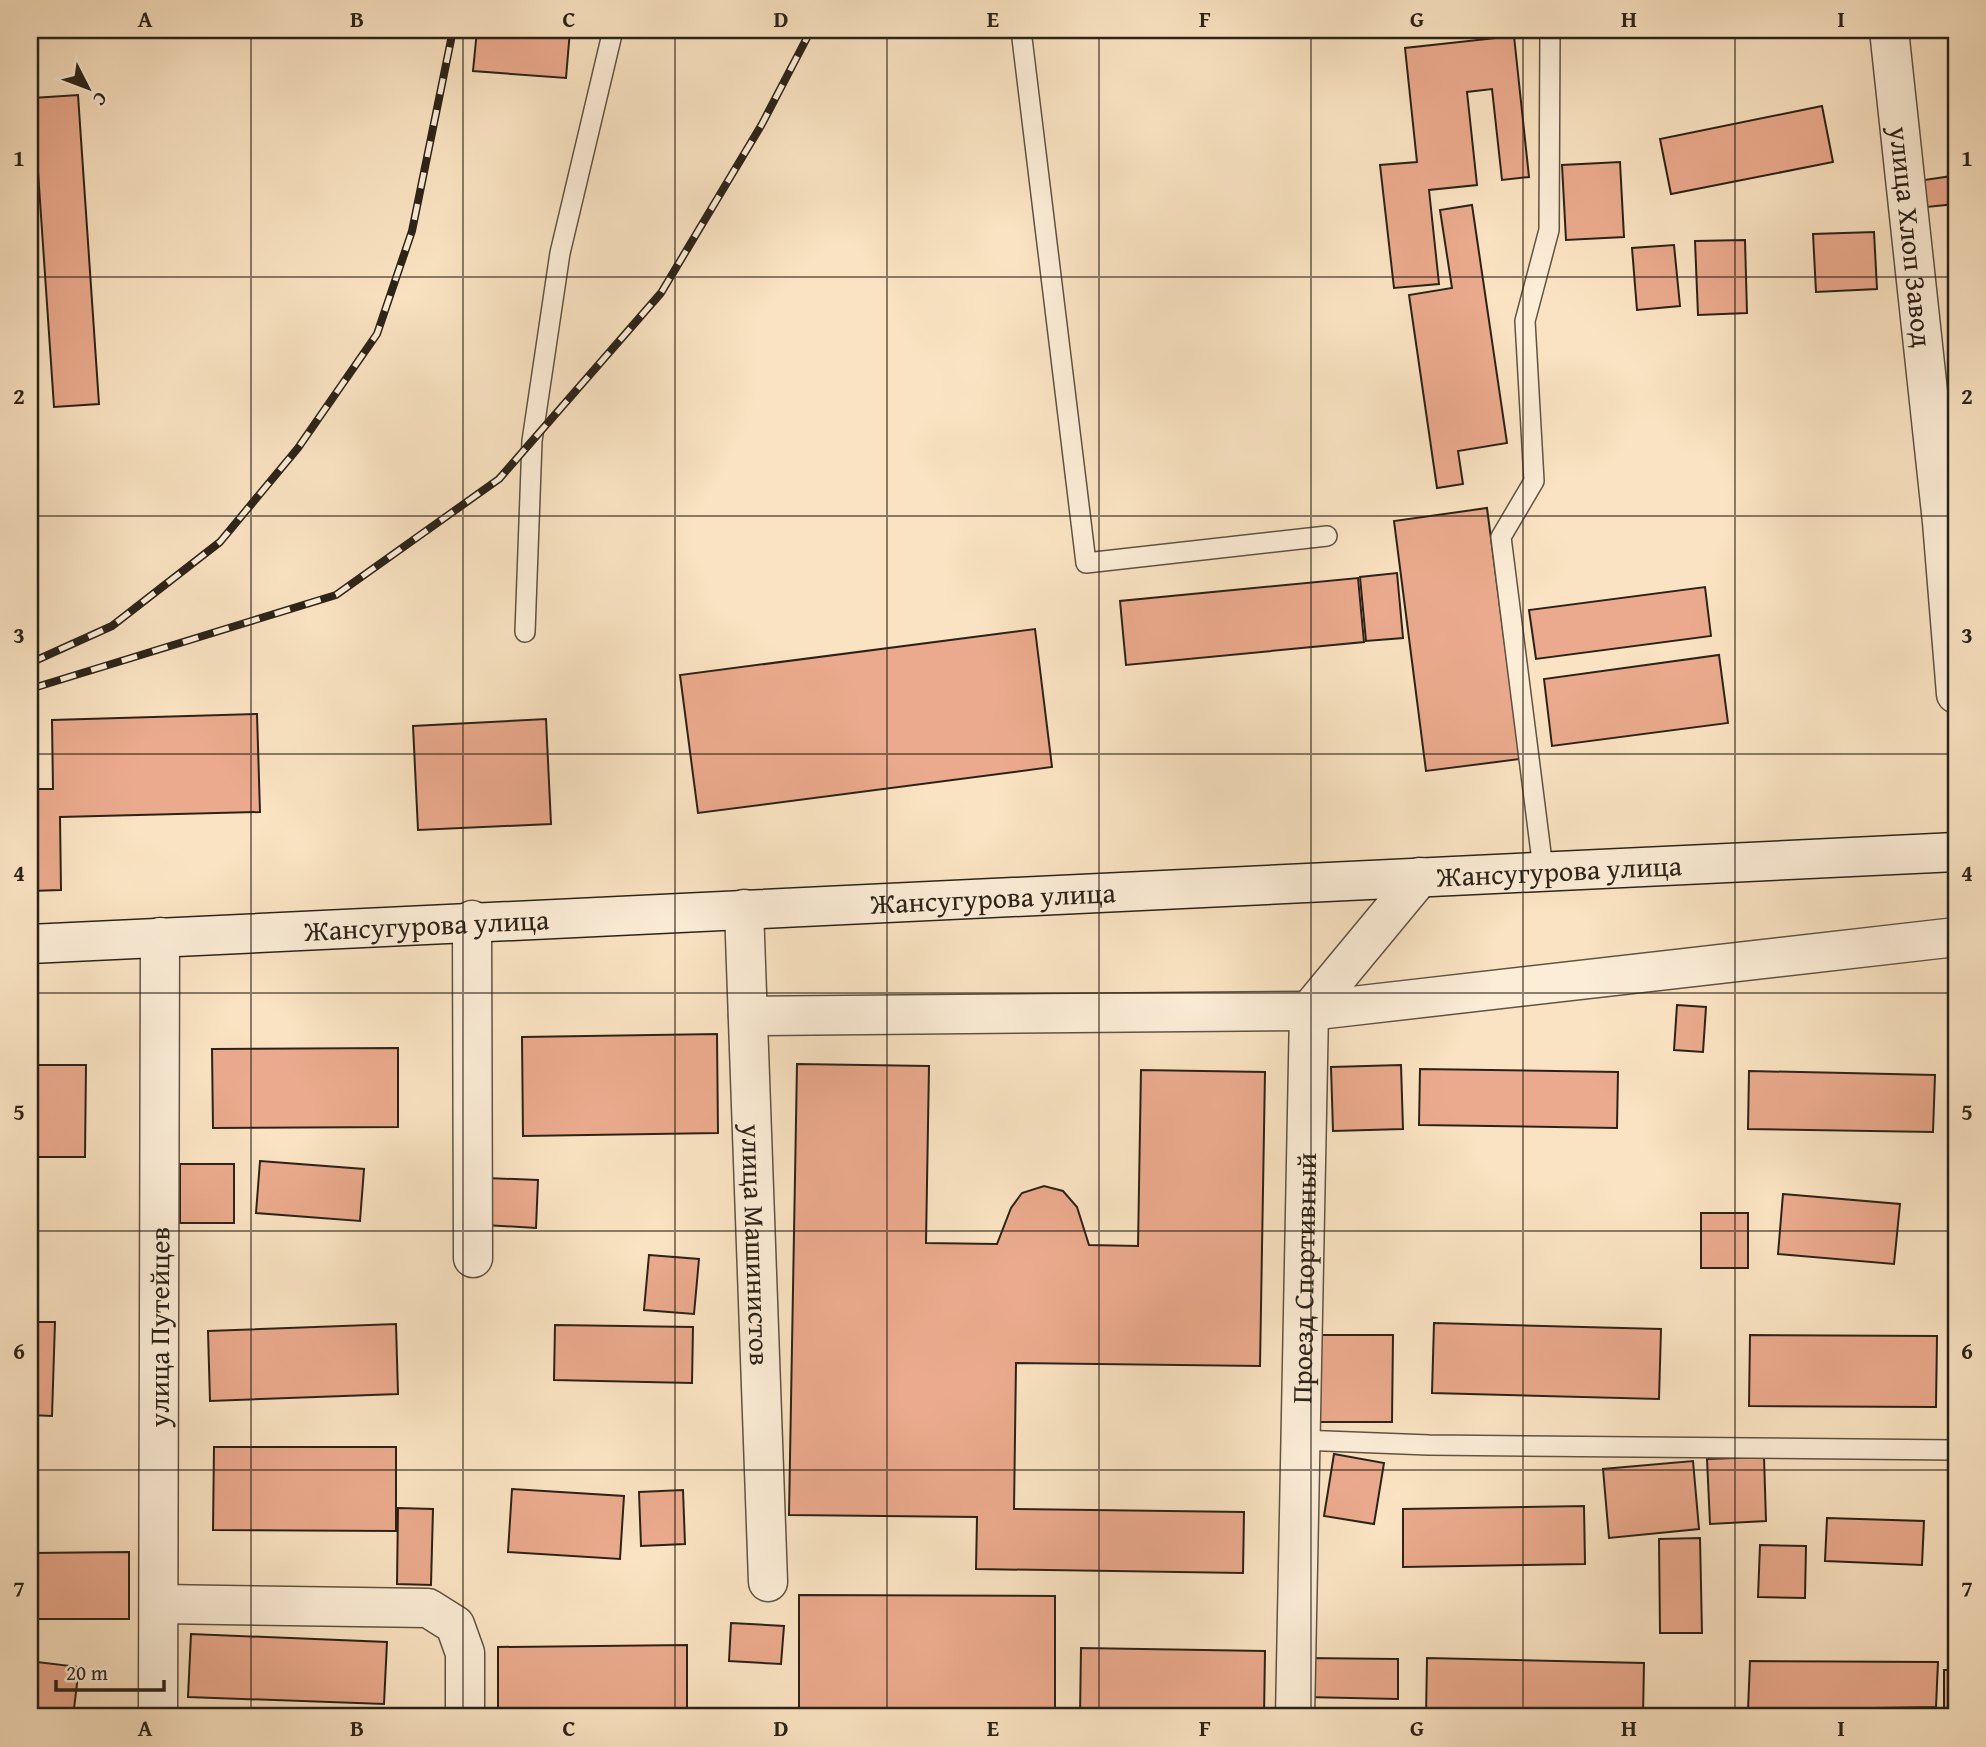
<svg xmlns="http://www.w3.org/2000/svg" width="1986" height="1747" font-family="'Gentium Book Plus',serif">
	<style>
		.building { fill: #ebaa8d; stroke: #2b2318; stroke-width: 2 }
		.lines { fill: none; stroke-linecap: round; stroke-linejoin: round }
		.lane-casing { stroke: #5f5342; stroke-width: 22 }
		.street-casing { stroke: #5f5342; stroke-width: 41 }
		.secondary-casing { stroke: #2b2318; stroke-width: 41 }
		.lane { stroke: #fcedd7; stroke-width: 19 }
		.street { stroke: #fcedd7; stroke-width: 38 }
		.secondary { stroke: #fcedd7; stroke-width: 38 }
		.rail-casing { stroke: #2b2318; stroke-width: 8 }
		.rail { stroke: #fcedd7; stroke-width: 5; stroke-dasharray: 16; stroke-linecap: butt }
		.grid { fill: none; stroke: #2b2318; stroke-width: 2; stroke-opacity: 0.55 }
		.labels { text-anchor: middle; stroke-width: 5; stroke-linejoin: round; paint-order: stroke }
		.street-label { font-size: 28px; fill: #2b2318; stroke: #fcedd7 }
		.neatline { fill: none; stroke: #2b2318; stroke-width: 2.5 }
		.grid-label { font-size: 23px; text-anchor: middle; font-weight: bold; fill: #2b2318 }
	</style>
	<rect width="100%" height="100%" fill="#fae3c2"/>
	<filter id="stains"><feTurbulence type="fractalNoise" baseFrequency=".00286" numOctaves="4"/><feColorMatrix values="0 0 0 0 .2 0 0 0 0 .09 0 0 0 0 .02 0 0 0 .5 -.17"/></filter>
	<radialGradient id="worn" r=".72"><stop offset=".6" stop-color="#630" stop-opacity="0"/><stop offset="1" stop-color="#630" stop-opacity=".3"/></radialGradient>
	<g class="building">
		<path d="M 477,30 L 570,30 L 566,78 L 473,71 Z"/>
		<path d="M 1514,36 L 1529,177 L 1502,180 L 1492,89 L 1467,92 L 1477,185 L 1429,190 L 1439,284 L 1394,288 L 1380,165 L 1417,162 L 1405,48 Z"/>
		<path d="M 78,95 L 99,404 L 54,407 L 33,98 Z"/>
		<path d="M 1822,106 L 1833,162 L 1671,194 L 1660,139 Z"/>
		<path d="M 1620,162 L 1624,237 L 1566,240 L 1562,165 Z"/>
		<path d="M 1952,176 L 1955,204 L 1927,207 L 1924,180 Z"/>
		<path d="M 1472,205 L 1507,443 L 1458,451 L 1463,484 L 1437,488 L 1409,295 L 1452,288 L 1440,210 Z"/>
		<path d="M 1874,232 L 1877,289 L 1816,292 L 1813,234 Z"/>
		<path d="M 1745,240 L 1747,313 L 1698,315 L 1695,241 Z"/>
		<path d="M 1674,245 L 1680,306 L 1637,310 L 1632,248 Z"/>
		<path d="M 1487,508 L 1520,759 L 1426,771 L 1394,521 Z"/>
		<path d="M 1397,573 L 1403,638 L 1366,641 L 1360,577 Z"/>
		<path d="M 1358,578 L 1364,642 L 1126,665 L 1120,601 Z"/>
		<path d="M 1705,587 L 1711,636 L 1536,659 L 1529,610 Z"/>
		<path d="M 1035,629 L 1052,767 L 698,813 L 680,675 Z"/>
		<path d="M 1719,655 L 1728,723 L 1552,746 L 1544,679 Z"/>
		<path d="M 257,714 L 260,812 L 60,817 L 61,890 L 30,891 L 30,789 L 53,789 L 52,720 Z"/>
		<path d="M 546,719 L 551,824 L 418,830 L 413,726 Z"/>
		<path d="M 1677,1005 L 1706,1007 L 1703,1052 L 1674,1050 Z"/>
		<path d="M 717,1034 L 718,1133 L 523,1136 L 522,1037 Z"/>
		<path d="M 398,1048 L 398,1127 L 213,1128 L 212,1049 Z"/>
		<path d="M 797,1064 L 929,1066 L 926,1243 L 997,1244 L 1011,1208 L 1022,1193 L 1044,1186 L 1063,1191 L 1077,1207 L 1089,1245 L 1138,1246 L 1141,1070 L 1265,1072 L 1260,1366 L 1016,1363 L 1014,1509 L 1244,1512 L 1243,1573 L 976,1569 L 977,1517 L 789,1515 Z"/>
		<path d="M 30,1065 L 86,1065 L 85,1157 L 30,1157 Z"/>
		<path d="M 1401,1065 L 1403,1129 L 1333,1131 L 1331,1067 Z"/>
		<path d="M 1420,1069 L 1618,1072 L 1617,1128 L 1419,1125 Z"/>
		<path d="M 1749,1071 L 1935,1075 L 1933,1132 L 1748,1129 Z"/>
		<path d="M 260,1161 L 364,1169 L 360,1221 L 256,1213 Z"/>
		<rect x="180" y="1164" width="54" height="59"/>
		<path d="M 487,1178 L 538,1180 L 536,1228 L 485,1225 Z"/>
		<path d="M 1783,1194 L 1900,1204 L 1894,1264 L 1778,1254 Z"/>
		<rect x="1701" y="1213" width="47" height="55"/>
		<path d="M 649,1255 L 699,1259 L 694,1314 L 644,1310 Z"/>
		<path d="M 30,1322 L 55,1322 L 52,1416 L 30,1415 Z"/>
		<path d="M 1434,1323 L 1661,1329 L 1659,1399 L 1432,1393 Z"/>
		<path d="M 396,1324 L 398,1394 L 210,1401 L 208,1331 Z"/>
		<path d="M 555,1325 L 693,1327 L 692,1383 L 554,1380 Z"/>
		<path d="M 1314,1335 L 1393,1335 L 1392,1422 L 1314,1422 Z"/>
		<path d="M 1750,1335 L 1937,1336 L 1936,1407 L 1749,1406 Z"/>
		<path d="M 214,1447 L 396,1447 L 396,1531 L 213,1530 Z"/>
		<path d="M 1334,1454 L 1384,1463 L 1374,1524 L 1324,1516 Z"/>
		<path d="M 1764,1457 L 1766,1521 L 1710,1524 L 1707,1459 Z"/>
		<path d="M 1693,1461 L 1699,1529 L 1609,1538 L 1603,1469 Z"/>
		<path d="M 512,1489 L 624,1496 L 620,1559 L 508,1552 Z"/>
		<path d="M 683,1490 L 685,1544 L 641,1546 L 639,1492 Z"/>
		<path d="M 1584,1506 L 1585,1564 L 1403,1567 L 1403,1509 Z"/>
		<path d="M 398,1508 L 433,1509 L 431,1585 L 397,1584 Z"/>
		<path d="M 1827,1518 L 1924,1521 L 1922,1565 L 1825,1561 Z"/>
		<path d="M 1700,1538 L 1702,1633 L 1660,1633 L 1659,1539 Z"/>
		<path d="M 1760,1545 L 1806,1546 L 1805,1598 L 1758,1597 Z"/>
		<path d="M 129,1552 L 129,1619 L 30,1619 L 30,1553 Z"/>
		<path d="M 799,1595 L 1055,1596 L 1055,1717 L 799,1717 Z"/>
		<path d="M 731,1623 L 784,1626 L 781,1664 L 729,1661 Z"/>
		<path d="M 191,1634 L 387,1642 L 384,1704 L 188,1697 Z"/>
		<path d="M 687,1645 L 687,1717 L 498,1717 L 498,1647 Z"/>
		<path d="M 1081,1648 L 1265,1651 L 1264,1717 L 1080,1717 Z"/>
		<path d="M 1305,1658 L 1398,1659 L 1398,1699 L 1304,1697 Z"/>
		<path d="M 1427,1658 L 1644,1663 L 1643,1717 L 1426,1717 Z"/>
		<path d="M 1750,1661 L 1938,1662 L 1936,1707 L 1748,1710 Z"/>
		<path d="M 37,1662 L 79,1667 L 73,1717 L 31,1717 Z"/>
		<rect x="1944" y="1670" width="12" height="47"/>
		<path d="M 1870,1714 L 1935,1717 L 1870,1717 Z"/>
	</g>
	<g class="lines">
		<g class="lane-casing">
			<g id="lane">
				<path d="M 1021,30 L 1086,563 L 1327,536"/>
				<path d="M 525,632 L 532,441 L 560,253 L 613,30"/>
				<path d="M 1543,869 L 1501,537 L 1534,481 L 1525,321 L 1549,230 L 1550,30"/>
				<path d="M 1300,1440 L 1429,1445 L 1956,1450"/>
			</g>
		</g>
		<g class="street-casing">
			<g id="street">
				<path id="s1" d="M 1889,30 L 1942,522 L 1956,694"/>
				<path id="s2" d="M 744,909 L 768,1582"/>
				<path d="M 472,920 L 473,1258"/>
				<path d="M 748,1016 L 1309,1011 L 1956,937"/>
				<path d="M 159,1604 L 428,1608 L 455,1625 L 465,1653 L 465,1717"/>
				<path id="s3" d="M 158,1717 L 160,937"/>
				<path id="s4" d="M 1295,1717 L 1309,1011 L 1420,877"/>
			</g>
		</g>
		<g class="secondary-casing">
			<g id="secondary">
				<path id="s5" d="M 30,944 L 1956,852"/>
			</g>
		</g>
		<use href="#lane" class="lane"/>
		<use href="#street" class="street"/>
		<use href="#secondary" class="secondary"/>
		<g class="rail-casing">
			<g id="rail">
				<path d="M 30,663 L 112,626 L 220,542 L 298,448 L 377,334 L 412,231 L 453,30"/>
				<path d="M 30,689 L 336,595 L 499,479 L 661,293 L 762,124 L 811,30"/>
			</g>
		</g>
		<use href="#rail" class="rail"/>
	</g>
	<path class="grid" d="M 251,30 L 251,1717M 463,30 L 463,1717M 675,30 L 675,1717M 887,30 L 887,1717M 1099,30 L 1099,1717M 1311,30 L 1311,1717M 1523,30 L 1523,1717M 1735,30 L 1735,1717M 30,277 L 1956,277M 30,516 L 1956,516M 30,754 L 1956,754M 30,993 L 1956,993M 30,1231 L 1956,1231M 30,1470 L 1956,1470"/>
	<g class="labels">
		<g class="street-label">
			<text dy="10" stroke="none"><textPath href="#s1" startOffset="208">улица Хлоп Завод</textPath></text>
			<text dy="10" stroke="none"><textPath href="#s5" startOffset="1531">Жансугурова улица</textPath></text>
			<text dy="10" stroke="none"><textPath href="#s5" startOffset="964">Жансугурова улица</textPath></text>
			<text dy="10" stroke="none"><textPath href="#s5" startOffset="397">Жансугурова улица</textPath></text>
			<text dy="10" stroke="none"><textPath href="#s2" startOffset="336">улица Машинистов</textPath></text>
			<text dy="10" stroke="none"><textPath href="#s4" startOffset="439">Проезд Спортивный</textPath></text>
			<text dy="10" stroke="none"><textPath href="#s3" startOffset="390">улица Путейцев</textPath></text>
		</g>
	</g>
	<rect width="1986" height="1747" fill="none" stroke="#fae3c2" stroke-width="77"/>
	<g transform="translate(88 88) rotate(132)" stroke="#fcedd7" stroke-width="5" paint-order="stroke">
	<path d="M0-5L12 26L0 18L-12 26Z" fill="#2b2318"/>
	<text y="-10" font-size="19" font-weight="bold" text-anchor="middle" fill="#2b2318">С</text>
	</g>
	<path d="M56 1680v10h108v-10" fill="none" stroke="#2b2318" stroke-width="3.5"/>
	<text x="66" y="1680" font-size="21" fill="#2b2318" stroke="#fcedd7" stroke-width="5" paint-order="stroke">20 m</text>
	<rect x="38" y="38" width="1910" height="1670" class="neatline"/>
	<g class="grid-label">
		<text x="145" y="27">A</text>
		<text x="357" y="27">B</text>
		<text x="569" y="27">C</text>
		<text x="781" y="27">D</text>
		<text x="993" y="27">E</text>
		<text x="1205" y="27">F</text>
		<text x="1417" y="27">G</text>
		<text x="1629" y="27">H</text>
		<text x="1841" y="27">I</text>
		<text x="19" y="166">1</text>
		<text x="1967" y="166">1</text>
		<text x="19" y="404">2</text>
		<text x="1967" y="404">2</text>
		<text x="19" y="643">3</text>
		<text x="1967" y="643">3</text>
		<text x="19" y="881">4</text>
		<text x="1967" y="881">4</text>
		<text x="19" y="1120">5</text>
		<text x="1967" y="1120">5</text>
		<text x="19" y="1359">6</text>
		<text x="1967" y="1359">6</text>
		<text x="19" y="1597">7</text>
		<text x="1967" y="1597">7</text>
		<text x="145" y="1736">A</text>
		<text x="357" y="1736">B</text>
		<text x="569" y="1736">C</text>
		<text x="781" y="1736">D</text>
		<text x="993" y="1736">E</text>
		<text x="1205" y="1736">F</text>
		<text x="1417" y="1736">G</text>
		<text x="1629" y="1736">H</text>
		<text x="1841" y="1736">I</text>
	</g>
	<rect width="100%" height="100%" filter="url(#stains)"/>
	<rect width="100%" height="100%" fill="url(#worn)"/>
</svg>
